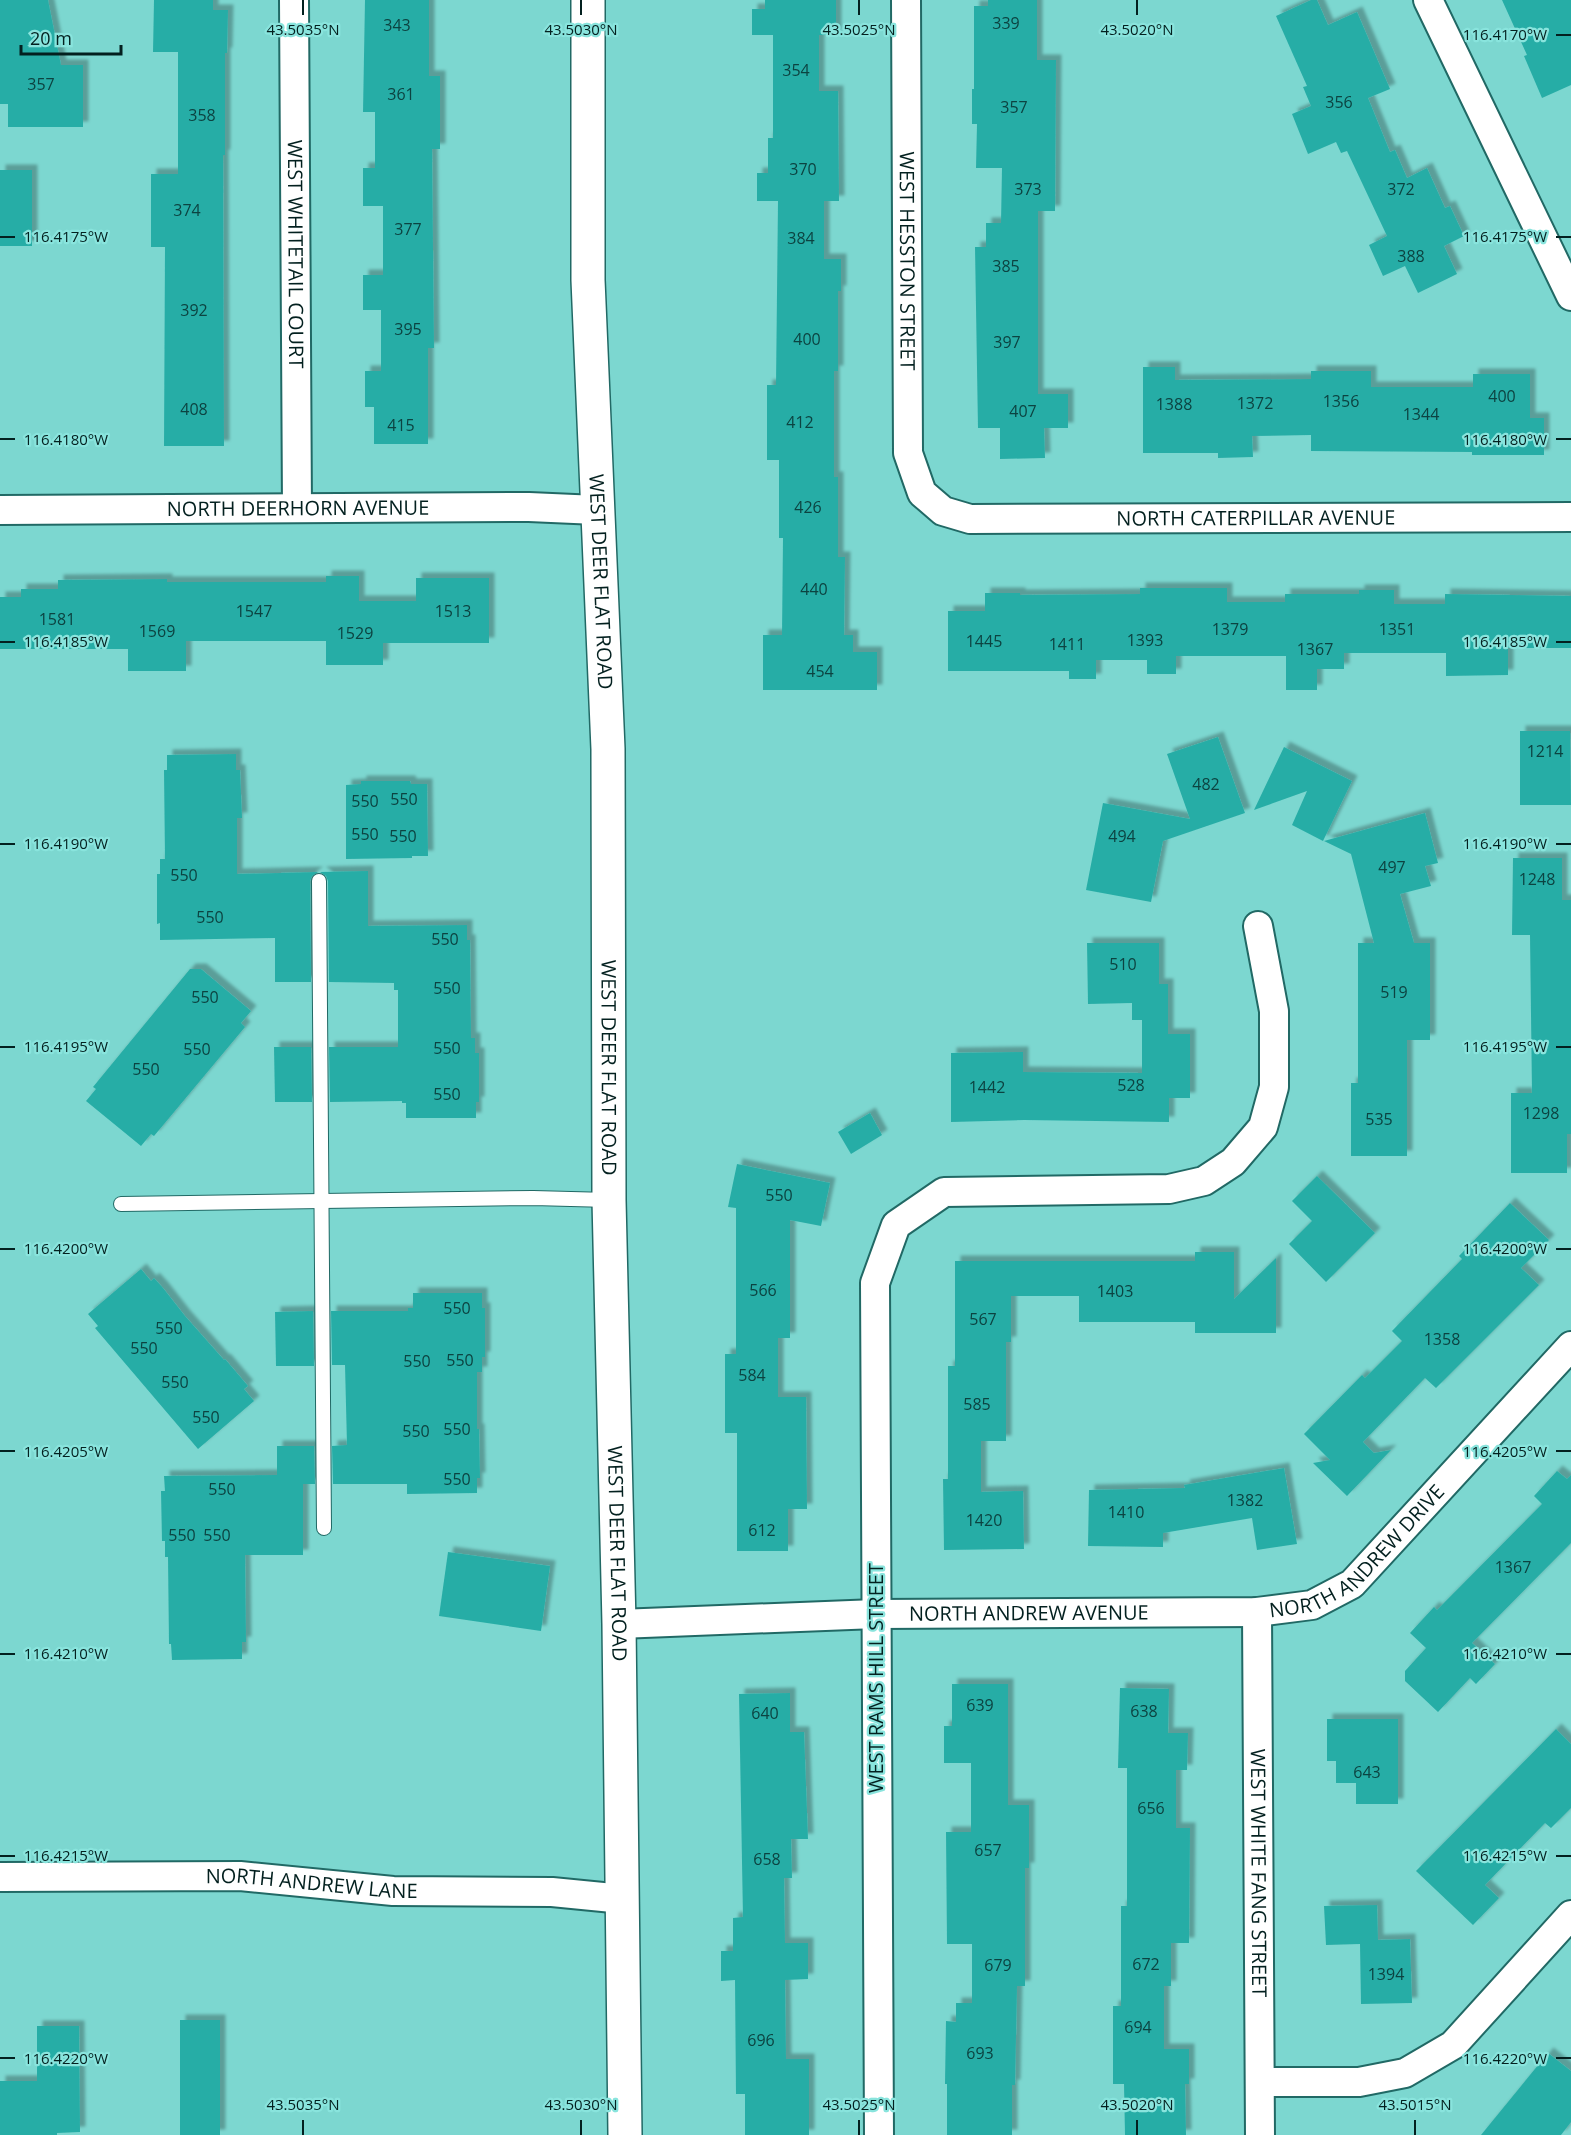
<svg xmlns="http://www.w3.org/2000/svg" width="1571" height="2135" font-family="'Open Sans',sans-serif">
	<style>
		.building { fill: #27ada6; filter: url(#shadow) }
		.lines { fill: none; stroke-linecap: round; stroke-linejoin: round }
		.service-casing { stroke: #216965; stroke-width: 16 }
		.minor-casing { stroke: #216965; stroke-width: 32 }
		.secondary-casing { stroke: #216965; stroke-width: 36 }
		.service { stroke: #fff; stroke-width: 14 }
		.minor { stroke: #fff; stroke-width: 28 }
		.secondary { stroke: #fff; stroke-width: 33 }
		.ticks { fill: none; stroke: #03201f; stroke-width: 2 }
		.labels { text-anchor: middle; stroke-width: 4.5; stroke-linejoin: round; paint-order: stroke }
		.number-label { font-size: 16px; fill: #0c4341 }
		.street-label { font-size: 20px; fill: #03201f; stroke: #89e4dd }
		.ticks-label { font-size: 15px; text-anchor: middle; fill: #03201f; stroke: #89e4dd; stroke-width: 4.5; stroke-linejoin: round; paint-order: stroke }
	</style>
	<defs>
		<filter id="shadow"><feDropShadow dx="5.5" dy="-5.5" stdDeviation="1.5" flood-color="#0004"/></filter>
	</defs>
	<rect width="100%" height="100%" fill="#7cd7d0"/>
	<g class="building">
		<path d="M 0,0 L 48,0 L 61,65 L 83,65 L 83,127 L 8,127 L 8,104 L 0,104 Z"/>
		<path d="M 154,0 L 213,0 L 213,10 L 228,10 L 227,53 L 225,53 L 225,155 L 223,155 L 224,446 L 164,446 L 165,247 L 151,247 L 151,174 L 178,174 L 178,52 L 153,52 Z"/>
		<path d="M 365,0 L 429,0 L 429,76 L 440,76 L 440,149 L 432,149 L 434,348 L 428,348 L 428,444 L 374,444 L 374,407 L 365,407 L 365,371 L 381,371 L 381,310 L 363,310 L 363,275 L 383,275 L 383,206 L 363,206 L 363,168 L 375,168 L 375,112 L 363,112 Z"/>
		<path d="M 765,0 L 836,0 L 836,35 L 819,35 L 819,91 L 838,91 L 839,201 L 824,201 L 824,259 L 841,259 L 841,291 L 838,291 L 838,371 L 834,371 L 834,477 L 838,477 L 838,557 L 845,557 L 844,635 L 853,635 L 853,652 L 877,652 L 877,690 L 763,690 L 763,635 L 782,635 L 783,538 L 779,538 L 779,460 L 767,460 L 767,385 L 776,385 L 778,201 L 757,201 L 757,173 L 768,173 L 768,138 L 773,138 L 773,35 L 752,35 L 752,9 L 765,9 Z"/>
		<path d="M 988,0 L 1037,0 L 1037,60 L 1056,60 L 1055,211 L 1038,211 L 1038,394 L 1068,394 L 1068,428 L 1044,428 L 1045,458 L 1000,459 L 1000,428 L 978,428 L 975,247 L 986,247 L 986,223 L 1001,223 L 1002,168 L 976,168 L 977,124 L 972,124 L 972,89 L 974,89 L 974,6 L 988,6 Z"/>
		<path d="M 1311,0 L 1317,0 L 1328,25 L 1357,12 L 1390,89 L 1368,98 L 1390,152 L 1395,150 L 1407,178 L 1427,168 L 1445,208 L 1450,206 L 1464,236 L 1444,246 L 1457,274 L 1418,293 L 1405,266 L 1383,276 L 1369,245 L 1387,236 L 1347,151 L 1341,153 L 1336,142 L 1308,154 L 1292,114 L 1311,106 L 1303,87 L 1307,86 L 1276,16 Z"/>
		<path d="M 1502,0 L 1571,0 L 1571,85 L 1542,98 L 1524,56 L 1527,55 Z"/>
		<rect x="0" y="170" width="32" height="76"/>
		<path d="M 1143,367 L 1175,367 L 1175,380 L 1311,379 L 1311,371 L 1371,371 L 1371,387 L 1473,387 L 1473,374 L 1530,374 L 1530,418 L 1544,418 L 1544,455 L 1472,455 L 1472,452 L 1311,451 L 1311,435 L 1252,436 L 1253,457 L 1218,458 L 1218,453 L 1143,453 Z"/>
		<path d="M 326,576 L 359,576 L 359,601 L 416,601 L 416,578 L 489,578 L 489,643 L 383,643 L 383,665 L 326,665 L 326,641 L 186,641 L 186,671 L 128,671 L 128,649 L 0,649 L 0,597 L 21,597 L 21,589 L 58,589 L 58,580 L 167,579 L 167,582 L 326,582 Z"/>
		<path d="M 1140,588 L 1227,588 L 1227,602 L 1285,602 L 1285,594 L 1359,594 L 1359,590 L 1394,590 L 1394,604 L 1445,604 L 1445,594 L 1571,596 L 1571,648 L 1508,648 L 1508,675 L 1446,676 L 1446,653 L 1344,653 L 1344,669 L 1317,669 L 1317,690 L 1286,690 L 1286,656 L 1176,656 L 1176,674 L 1147,674 L 1147,660 L 1096,660 L 1096,679 L 1069,679 L 1069,671 L 948,671 L 948,611 L 985,611 L 985,593 L 1020,593 L 1020,595 L 1140,594 Z"/>
		<path d="M 1520,731 L 1570,731 L 1571,805 L 1520,805 Z"/>
		<path d="M 1218,737 L 1245,813 L 1163,841 L 1151,902 L 1086,890 L 1103,803 L 1190,819 L 1167,754 Z"/>
		<path d="M 1284,747 L 1352,781 L 1323,841 L 1292,825 L 1307,791 L 1254,810 Z"/>
		<path d="M 236,754 L 236,770 L 240,770 L 242,818 L 237,818 L 237,874 L 318,872 L 312,876 L 310,881 L 311,982 L 275,982 L 275,938 L 160,940 L 160,923 L 157,924 L 157,874 L 160,874 L 160,859 L 165,859 L 164,770 L 167,770 L 167,755 Z"/>
		<path d="M 361,781 L 410,781 L 411,784 L 427,784 L 428,856 L 412,856 L 412,858 L 346,859 L 346,785 L 361,784 Z"/>
		<path d="M 1425,813 L 1438,863 L 1425,866 L 1431,886 L 1400,894 L 1414,943 L 1430,943 L 1430,1040 L 1407,1040 L 1407,1156 L 1351,1156 L 1351,1083 L 1358,1083 L 1358,943 L 1374,943 L 1351,854 L 1324,841 Z"/>
		<path d="M 1513,858 L 1562,858 L 1562,900 L 1571,900 L 1571,1134 L 1567,1134 L 1567,1173 L 1511,1173 L 1511,1093 L 1532,1093 L 1530,935 L 1512,935 Z"/>
		<path d="M 368,871 L 368,926 L 467,925 L 467,940 L 470,940 L 471,1038 L 475,1038 L 475,1053 L 479,1053 L 479,1102 L 476,1102 L 476,1118 L 406,1118 L 406,1103 L 402,1103 L 402,1101 L 330,1102 L 329,1047 L 398,1047 L 398,990 L 394,990 L 394,983 L 329,982 L 328,881 L 326,876 L 320,872 Z"/>
		<path d="M 1087,943 L 1159,943 L 1159,984 L 1168,984 L 1168,1034 L 1190,1034 L 1190,1098 L 1169,1098 L 1169,1122 L 1024,1120 L 951,1122 L 951,1053 L 1023,1052 L 1023,1072 L 1142,1073 L 1142,1020 L 1132,1020 L 1132,1003 L 1088,1004 Z"/>
		<path d="M 190,969 L 201,969 L 251,1011 L 241,1023 L 245,1027 L 154,1136 L 151,1134 L 141,1146 L 86,1101 L 96,1089 L 93,1087 Z"/>
		<path d="M 274,1047 L 311,1047 L 312,1102 L 275,1102 Z"/>
		<path d="M 870,1113 L 882,1135 L 851,1154 L 838,1132 Z"/>
		<path d="M 737,1164 L 830,1183 L 821,1226 L 790,1220 L 790,1338 L 778,1338 L 778,1397 L 806,1397 L 807,1509 L 788,1509 L 788,1551 L 737,1551 L 737,1433 L 725,1433 L 725,1354 L 736,1354 L 736,1208 L 728,1207 Z"/>
		<path d="M 1317,1176 L 1375,1233 L 1326,1282 L 1289,1244 L 1312,1221 L 1292,1201 Z"/>
		<path d="M 1510,1203 L 1549,1240 L 1521,1268 L 1539,1285 L 1436,1388 L 1425,1378 L 1363,1442 L 1374,1453 L 1391,1450 L 1347,1496 L 1313,1463 L 1330,1460 L 1304,1434 L 1362,1375 L 1365,1378 L 1402,1341 L 1392,1331 L 1462,1259 L 1459,1256 Z"/>
		<path d="M 1195,1252 L 1234,1252 L 1234,1299 L 1276,1258 L 1276,1333 L 1195,1333 L 1195,1322 L 1079,1322 L 1079,1296 L 1011,1296 L 1011,1342 L 1006,1342 L 1006,1441 L 981,1441 L 981,1492 L 1023,1491 L 1024,1549 L 944,1550 L 943,1479 L 948,1479 L 948,1366 L 955,1366 L 955,1261 L 1195,1261 Z"/>
		<path d="M 141,1269 L 151,1281 L 154,1278 L 163,1288 L 185,1316 L 224,1360 L 225,1359 L 248,1386 L 244,1389 L 254,1401 L 198,1449 L 95,1328 L 98,1326 L 88,1314 Z"/>
		<path d="M 413,1293 L 482,1293 L 482,1308 L 485,1308 L 485,1357 L 482,1357 L 482,1372 L 477,1372 L 477,1429 L 479,1429 L 480,1478 L 477,1478 L 477,1493 L 407,1494 L 407,1484 L 333,1484 L 332,1446 L 347,1445 L 345,1365 L 332,1365 L 331,1311 L 408,1311 L 408,1308 L 413,1308 Z"/>
		<path d="M 313,1311 L 314,1366 L 276,1366 L 275,1312 Z"/>
		<path d="M 277,1446 L 314,1446 L 315,1484 L 303,1484 L 303,1555 L 245,1555 L 246,1642 L 242,1642 L 242,1659 L 172,1660 L 171,1644 L 169,1644 L 168,1557 L 165,1557 L 165,1541 L 162,1541 L 161,1491 L 165,1491 L 164,1476 L 277,1475 Z"/>
		<path d="M 1284,1468 L 1297,1544 L 1257,1550 L 1252,1518 L 1163,1533 L 1163,1547 L 1088,1546 L 1089,1490 L 1185,1488 L 1184,1485 Z"/>
		<path d="M 1557,1471 L 1567,1479 L 1571,1475 L 1571,1543 L 1472,1643 L 1495,1664 L 1476,1684 L 1470,1678 L 1438,1712 L 1405,1681 L 1405,1671 L 1426,1648 L 1410,1633 L 1434,1607 L 1437,1610 L 1542,1504 L 1534,1496 Z"/>
		<path d="M 448,1552 L 550,1566 L 541,1631 L 439,1616 Z"/>
		<path d="M 952,1684 L 1008,1684 L 1008,1805 L 1029,1805 L 1029,1868 L 1025,1868 L 1025,1986 L 1017,1986 L 1015,2085 L 1012,2085 L 1012,2135 L 947,2135 L 947,2084 L 945,2084 L 946,2021 L 956,2022 L 956,2003 L 972,2003 L 972,1944 L 947,1944 L 946,1832 L 971,1832 L 971,1763 L 944,1763 L 944,1726 L 952,1726 Z"/>
		<path d="M 1120,1688 L 1169,1689 L 1168,1733 L 1188,1733 L 1187,1770 L 1176,1770 L 1176,1828 L 1190,1828 L 1189,1943 L 1171,1943 L 1171,1986 L 1164,1986 L 1164,2049 L 1189,2049 L 1189,2084 L 1185,2084 L 1186,2135 L 1125,2135 L 1124,2084 L 1113,2084 L 1113,2006 L 1121,2006 L 1121,1906 L 1127,1906 L 1127,1768 L 1118,1768 Z"/>
		<path d="M 790,1693 L 790,1732 L 804,1732 L 808,1839 L 791,1839 L 792,1878 L 784,1878 L 785,1943 L 808,1943 L 808,1979 L 785,1980 L 786,2059 L 809,2059 L 809,2135 L 745,2135 L 745,2094 L 736,2094 L 735,1980 L 721,1981 L 721,1951 L 733,1951 L 733,1918 L 743,1917 L 739,1694 Z"/>
		<path d="M 1327,1719 L 1398,1719 L 1398,1804 L 1356,1804 L 1356,1783 L 1336,1783 L 1336,1761 L 1327,1761 Z"/>
		<path d="M 1556,1729 L 1571,1744 L 1571,1808 L 1551,1828 L 1545,1823 L 1485,1885 L 1499,1898 L 1473,1925 L 1416,1871 Z"/>
		<path d="M 1377,1905 L 1378,1940 L 1410,1939 L 1412,2003 L 1361,2004 L 1360,1944 L 1326,1945 L 1324,1906 Z"/>
		<rect x="180" y="2020" width="40" height="115"/>
		<path d="M 37,2026 L 79,2026 L 80,2132 L 57,2133 L 57,2135 L 0,2135 L 0,2081 L 37,2081 Z"/>
		<path d="M 1548,2053 L 1571,2071 L 1571,2122 L 1561,2135 L 1481,2135 Z"/>
	</g>
	<g class="lines">
		<g class="service-casing">
			<g id="service">
				<path d="M 319,881 L 324,1528"/>
				<path d="M 121,1204 L 533,1198 L 609,1200"/>
			</g>
		</g>
		<g class="minor-casing">
			<g id="minor">
				<path id="s1" d="M 294,0 L 297,508"/>
				<path id="s2" d="M 906,0 L 908,453 L 922,493 L 943,511 L 970,519 L 1571,517"/>
				<path d="M 1428,0 L 1571,296"/>
				<path id="s3" d="M 0,510 L 529,507 L 597,510"/>
				<path id="s4" d="M 1257,1612 L 1260,2135"/>
				<path id="s5" d="M 619,1624 L 876,1614 L 1257,1612 L 1312,1605 L 1352,1584 L 1571,1346"/>
				<path id="s6" d="M 0,1877 L 240,1876 L 393,1891 L 552,1892 L 623,1899"/>
				<path d="M 1260,2082 L 1359,2082 L 1405,2073 L 1453,2045 L 1571,1915"/>
				<path d="M 879,2135 L 875,1283 L 896,1225 L 944,1192 L 1169,1189 L 1204,1181 L 1233,1162 L 1263,1127 L 1274,1087 L 1274,1011 L 1258,926"/>
			</g>
		</g>
		<g class="secondary-casing">
			<g id="secondary">
				<path id="s7" d="M 588,0 L 588,280 L 608,749 L 609,1200 L 619,1624 L 625,2135"/>
			</g>
		</g>
		<use href="#service" class="service"/>
		<use href="#minor" class="minor"/>
		<use href="#secondary" class="secondary"/>
	</g>
	<path class="ticks" d="M 303,0 L 303,15M 581,0 L 581,15M 859,0 L 859,15M 1137,0 L 1137,15M 1556,35 L 1571,35M 0,237 L 15,237M 1556,237 L 1571,237M 0,439 L 15,439M 1556,439 L 1571,439M 0,642 L 15,642M 1556,642 L 1571,642M 0,844 L 15,844M 1556,844 L 1571,844M 0,1047 L 15,1047M 1556,1047 L 1571,1047M 0,1249 L 15,1249M 1556,1249 L 1571,1249M 0,1451 L 15,1451M 1556,1451 L 1571,1451M 0,1654 L 15,1654M 1556,1654 L 1571,1654M 0,1856 L 15,1856M 1556,1856 L 1571,1856M 0,2058 L 15,2058M 1556,2058 L 1571,2058M 303,2120 L 303,2135M 581,2120 L 581,2135M 859,2120 L 859,2135M 1137,2120 L 1137,2135M 1415,2120 L 1415,2135"/>
	<g class="labels">
		<g class="number-label">
			<text x="1006" y="29">339</text>
			<text x="397" y="31">343</text>
			<text x="796" y="76">354</text>
			<text x="41" y="90">357</text>
			<text x="401" y="100">361</text>
			<text x="1339" y="108">356</text>
			<text x="1014" y="113">357</text>
			<text x="202" y="121">358</text>
			<text x="803" y="175">370</text>
			<text x="1028" y="195">373</text>
			<text x="1401" y="195">372</text>
			<text x="187" y="216">374</text>
			<text x="408" y="235">377</text>
			<text x="801" y="244">384</text>
			<text x="1411" y="262">388</text>
			<text x="1006" y="272">385</text>
			<text x="194" y="316">392</text>
			<text x="408" y="335">395</text>
			<text x="807" y="345">400</text>
			<text x="1007" y="348">397</text>
			<text x="1502" y="402">400</text>
			<text x="1341" y="407">1356</text>
			<text x="1255" y="409">1372</text>
			<text x="1174" y="410">1388</text>
			<text x="194" y="415">408</text>
			<text x="1023" y="417">407</text>
			<text x="1421" y="420">1344</text>
			<text x="800" y="428">412</text>
			<text x="401" y="431">415</text>
			<text x="808" y="513">426</text>
			<text x="814" y="595">440</text>
			<text x="254" y="617">1547</text>
			<text x="453" y="617">1513</text>
			<text x="57" y="625">1581</text>
			<text x="1230" y="635">1379</text>
			<text x="1397" y="635">1351</text>
			<text x="157" y="637">1569</text>
			<text x="355" y="639">1529</text>
			<text x="1145" y="646">1393</text>
			<text x="984" y="647">1445</text>
			<text x="1067" y="650">1411</text>
			<text x="1315" y="655">1367</text>
			<text x="820" y="677">454</text>
			<text x="1545" y="757">1214</text>
			<text x="1206" y="790">482</text>
			<text x="404" y="805">550</text>
			<text x="365" y="807">550</text>
			<text x="365" y="840">550</text>
			<text x="403" y="842">550</text>
			<text x="1122" y="842">494</text>
			<text x="1392" y="873">497</text>
			<text x="184" y="881">550</text>
			<text x="1537" y="885">1248</text>
			<text x="210" y="923">550</text>
			<text x="445" y="945">550</text>
			<text x="1123" y="970">510</text>
			<text x="447" y="994">550</text>
			<text x="1394" y="998">519</text>
			<text x="205" y="1003">550</text>
			<text x="447" y="1054">550</text>
			<text x="197" y="1055">550</text>
			<text x="146" y="1075">550</text>
			<text x="1131" y="1091">528</text>
			<text x="987" y="1093">1442</text>
			<text x="447" y="1100">550</text>
			<text x="1541" y="1119">1298</text>
			<text x="1379" y="1125">535</text>
			<text x="779" y="1201">550</text>
			<text x="763" y="1296">566</text>
			<text x="1115" y="1297">1403</text>
			<text x="457" y="1314">550</text>
			<text x="983" y="1325">567</text>
			<text x="169" y="1334">550</text>
			<text x="1442" y="1345">1358</text>
			<text x="144" y="1354">550</text>
			<text x="460" y="1366">550</text>
			<text x="417" y="1367">550</text>
			<text x="752" y="1381">584</text>
			<text x="175" y="1388">550</text>
			<text x="977" y="1410">585</text>
			<text x="206" y="1423">550</text>
			<text x="457" y="1435">550</text>
			<text x="416" y="1437">550</text>
			<text x="457" y="1485">550</text>
			<text x="222" y="1495">550</text>
			<text x="1245" y="1506">1382</text>
			<text x="1126" y="1518">1410</text>
			<text x="984" y="1526">1420</text>
			<text x="762" y="1536">612</text>
			<text x="182" y="1541">550</text>
			<text x="217" y="1541">550</text>
			<text x="1513" y="1573">1367</text>
			<text x="980" y="1711">639</text>
			<text x="1144" y="1717">638</text>
			<text x="765" y="1719">640</text>
			<text x="1367" y="1778">643</text>
			<text x="1151" y="1814">656</text>
			<text x="988" y="1856">657</text>
			<text x="767" y="1865">658</text>
			<text x="1146" y="1970">672</text>
			<text x="998" y="1971">679</text>
			<text x="1386" y="1980">1394</text>
			<text x="1138" y="2033">694</text>
			<text x="761" y="2046">696</text>
			<text x="980" y="2059">693</text>
		</g>
		<g class="street-label">
			<text dy="7" stroke="none"><textPath href="#s1" startOffset="254">WEST WHITETAIL COURT</textPath></text>
			<text dy="7" stroke="none"><textPath href="#s2" startOffset="261">WEST HESSTON STREET</textPath></text>
			<text dy="7" stroke="none"><textPath href="#s3" startOffset="298">NORTH DEERHORN AVENUE</textPath></text>
			<text dy="7" stroke="none"><textPath href="#s2" startOffset="837">NORTH CATERPILLAR AVENUE</textPath></text>
			<text dy="7" stroke="none"><textPath href="#s7" startOffset="582">WEST DEER FLAT ROAD</textPath></text>
			<text dy="7" stroke="none"><textPath href="#s7" startOffset="1068">WEST DEER FLAT ROAD</textPath></text>
			<text dy="7" stroke="none"><textPath href="#s5" startOffset="760">NORTH ANDREW DRIVE</textPath></text>
			<text dy="7" stroke="none"><textPath href="#s7" startOffset="1554">WEST DEER FLAT ROAD</textPath></text>
			<text dy="7" stroke="none"><textPath href="#s5" startOffset="410">NORTH ANDREW AVENUE</textPath></text>
			<text transform="translate(876 1678) rotate(-90)" y="7">WEST RAMS HILL STREET</text>
			<text dy="7" stroke="none"><textPath href="#s4" startOffset="261">WEST WHITE FANG STREET</textPath></text>
			<text dy="7" stroke="none"><textPath href="#s6" startOffset="312">NORTH ANDREW LANE</textPath></text>
		</g>
	</g>
	<g class="ticks-label">
		<text x="303" y="35">43.5035°N</text>
		<text x="581" y="35">43.5030°N</text>
		<text x="859" y="35">43.5025°N</text>
		<text x="1137" y="35">43.5020°N</text>
		<text x="1505" y="40">116.4170°W</text>
		<text x="1505" y="242">116.4175°W</text>
		<text x="66" y="242">116.4175°W</text>
		<text x="1505" y="445">116.4180°W</text>
		<text x="66" y="445">116.4180°W</text>
		<text x="1505" y="647">116.4185°W</text>
		<text x="66" y="647">116.4185°W</text>
		<text x="1505" y="849">116.4190°W</text>
		<text x="66" y="849">116.4190°W</text>
		<text x="1505" y="1052">116.4195°W</text>
		<text x="66" y="1052">116.4195°W</text>
		<text x="1505" y="1254">116.4200°W</text>
		<text x="66" y="1254">116.4200°W</text>
		<text x="1505" y="1457">116.4205°W</text>
		<text x="66" y="1457">116.4205°W</text>
		<text x="1505" y="1659">116.4210°W</text>
		<text x="66" y="1659">116.4210°W</text>
		<text x="1505" y="1861">116.4215°W</text>
		<text x="66" y="1861">116.4215°W</text>
		<text x="1505" y="2064">116.4220°W</text>
		<text x="66" y="2064">116.4220°W</text>
		<text x="303" y="2110">43.5035°N</text>
		<text x="581" y="2110">43.5030°N</text>
		<text x="859" y="2110">43.5025°N</text>
		<text x="1137" y="2110">43.5020°N</text>
		<text x="1415" y="2110">43.5015°N</text>
	</g>
	<path d="M21 45v9h100v-9" fill="none" stroke="#03201f" stroke-width="3"/>
	<text x="30" y="45" font-size="18" fill="#03201f" stroke="#89e4dd" stroke-width="4.5" paint-order="stroke">20 m</text>
</svg>
